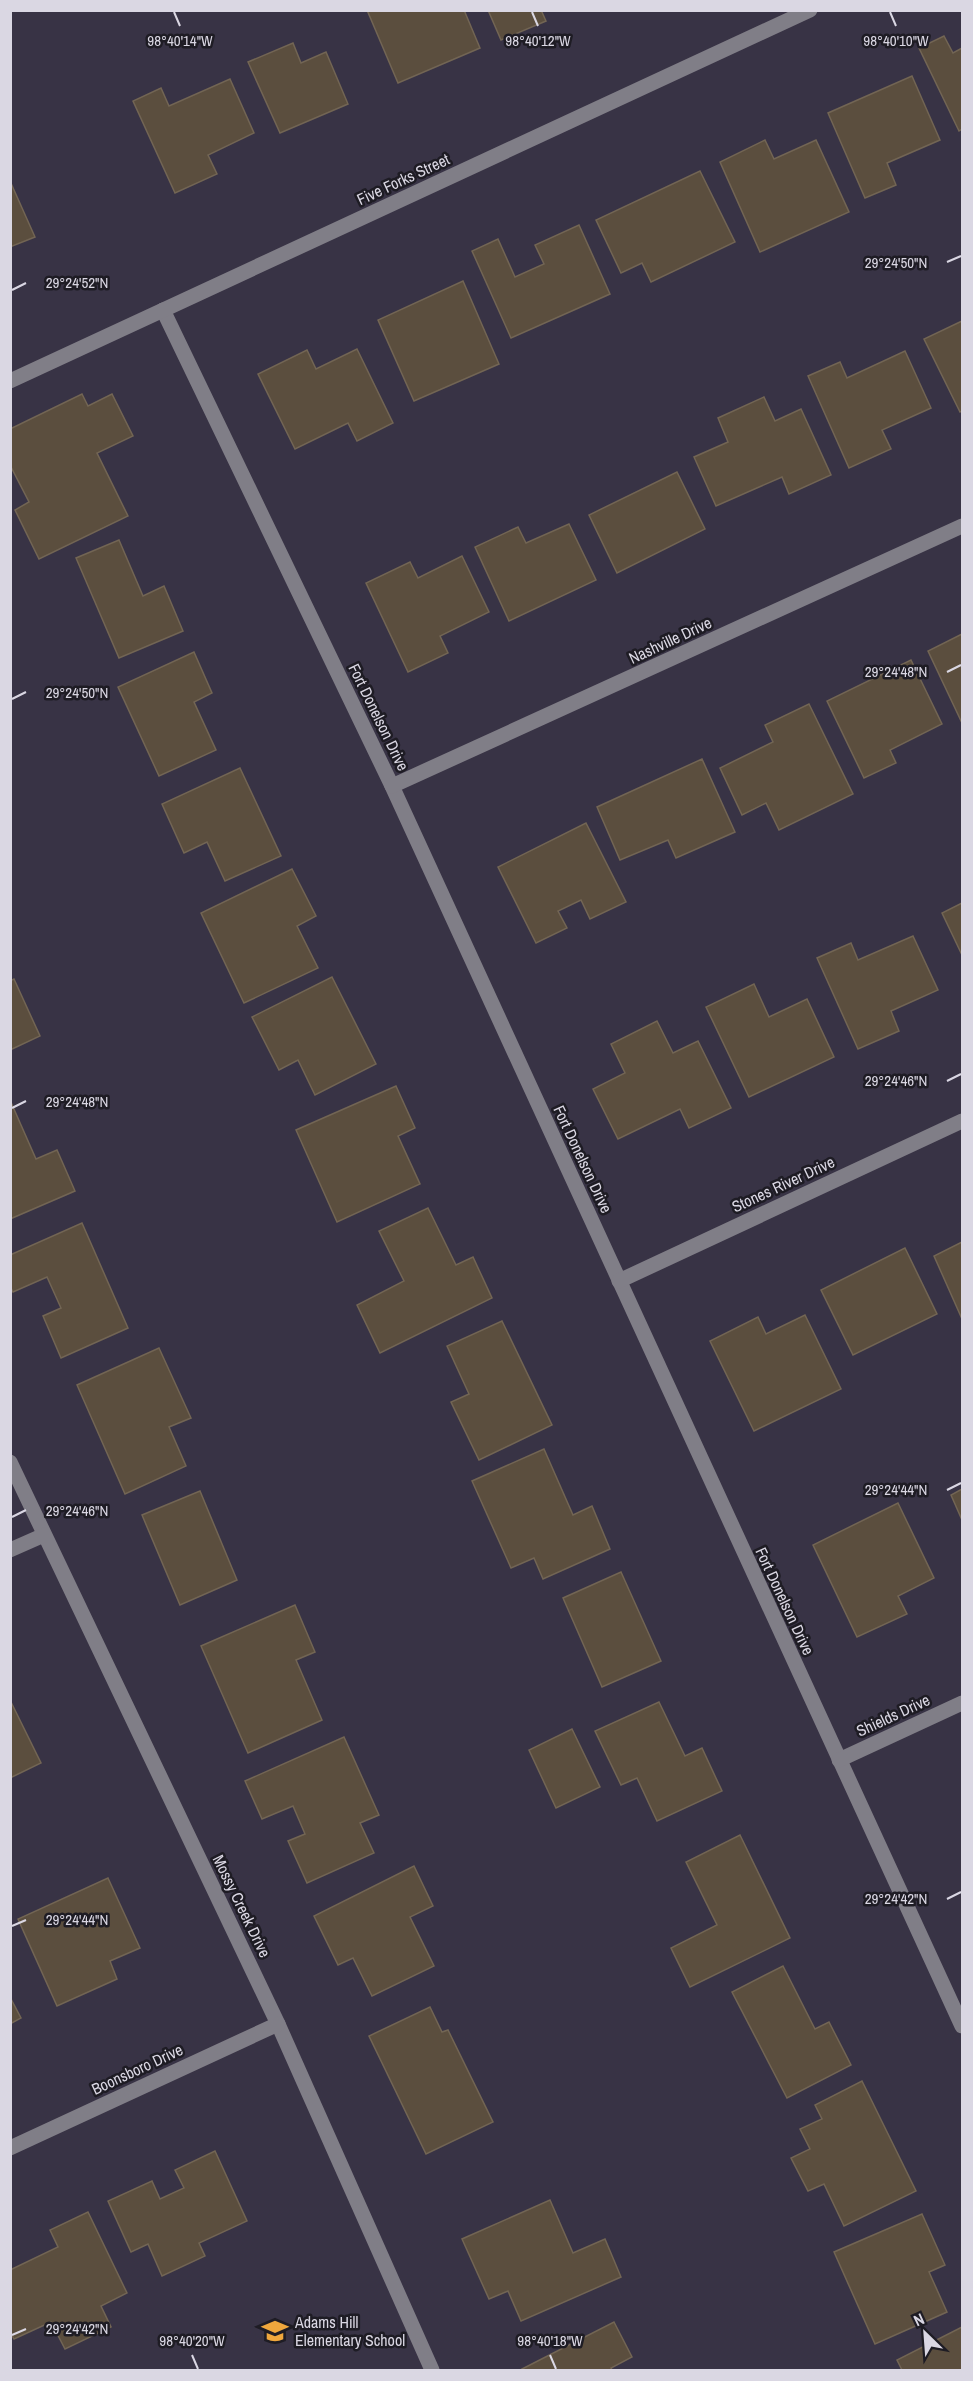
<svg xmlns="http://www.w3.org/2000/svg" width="973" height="2381" font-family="'Archivo Narrow',sans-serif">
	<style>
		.building { fill: #5b4e3e; stroke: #726554; stroke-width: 1.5 }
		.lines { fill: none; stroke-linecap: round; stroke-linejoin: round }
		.minor { stroke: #807e87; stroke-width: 15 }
		.ticks { fill: none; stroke: #dad7e3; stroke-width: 2 }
		.labels { text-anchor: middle; stroke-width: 5; stroke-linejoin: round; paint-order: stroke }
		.street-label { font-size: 16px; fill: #dad7e3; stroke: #1e1c24 }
		.poi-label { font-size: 16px; fill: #dad7e3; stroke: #1e1c24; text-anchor: start }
		.ticks-label { font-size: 15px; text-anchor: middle; fill: #dad7e3; stroke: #1e1c24; stroke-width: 5; stroke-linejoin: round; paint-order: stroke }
	</style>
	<rect width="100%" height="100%" fill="#383345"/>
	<g class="building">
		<path d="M 367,10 L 464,10 L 480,48 L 398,83 Z"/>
		<path d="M 488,10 L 541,10 L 546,21 L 501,40 Z"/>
		<path d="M 944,36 L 953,53 L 962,48 L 962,129 L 959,131 L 919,48 Z"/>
		<path d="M 293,43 L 301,63 L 326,52 L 348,104 L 280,133 L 248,62 Z"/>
		<path d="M 912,76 L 940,140 L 887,163 L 896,185 L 865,198 L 828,113 Z"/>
		<path d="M 230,79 L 254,133 L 208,155 L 217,174 L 175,193 L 133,101 L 161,88 L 169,106 Z"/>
		<path d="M 765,140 L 774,159 L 816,140 L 849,212 L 760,252 L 720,162 Z"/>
		<path d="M 700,171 L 735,242 L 651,282 L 642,263 L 621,273 L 596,220 Z"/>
		<path d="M 10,181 L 35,237 L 10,247 Z"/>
		<path d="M 579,225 L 610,294 L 511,338 L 472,251 L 498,239 L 515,277 L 544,264 L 535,245 Z"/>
		<path d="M 463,281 L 499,364 L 414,401 L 378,320 Z"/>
		<path d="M 962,321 L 962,411 L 960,412 L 924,339 Z"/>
		<path d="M 357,349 L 393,423 L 357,441 L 348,423 L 295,449 L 258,374 L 307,350 L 316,369 Z"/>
		<path d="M 905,351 L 931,408 L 882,430 L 891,449 L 849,468 L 808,376 L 840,362 L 847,378 Z"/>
		<path d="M 82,394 L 88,406 L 112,394 L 133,436 L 97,453 L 128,516 L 39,559 L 15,510 L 29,502 L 10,465 L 10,429 Z"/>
		<path d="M 764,397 L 775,421 L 801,409 L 831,475 L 789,494 L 782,477 L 716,506 L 694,457 L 728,442 L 718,418 Z"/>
		<path d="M 677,472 L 705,529 L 617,573 L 589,515 Z"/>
		<path d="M 569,524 L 596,580 L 509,621 L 475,547 L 518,527 L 526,543 Z"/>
		<path d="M 119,540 L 143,596 L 164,586 L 183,631 L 119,658 L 76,558 Z"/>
		<path d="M 462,556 L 489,612 L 440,636 L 448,653 L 408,672 L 366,583 L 410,562 L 418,578 Z"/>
		<path d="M 962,634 L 962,723 L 928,651 Z"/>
		<path d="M 194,652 L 212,693 L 194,702 L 216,750 L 159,776 L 118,687 Z"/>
		<path d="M 911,660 L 942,724 L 890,750 L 896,763 L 864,778 L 827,701 Z"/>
		<path d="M 809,704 L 853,794 L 779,830 L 766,803 L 742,815 L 720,768 L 773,742 L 765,725 Z"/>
		<path d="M 702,759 L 735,832 L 676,858 L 668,840 L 620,860 L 597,807 Z"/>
		<path d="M 240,768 L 281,856 L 225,881 L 207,842 L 184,853 L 162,804 Z"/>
		<path d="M 586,823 L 626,902 L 590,919 L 581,900 L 558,911 L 567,928 L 536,943 L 498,867 Z"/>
		<path d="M 292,869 L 316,916 L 297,926 L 318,968 L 244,1003 L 201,913 Z"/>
		<path d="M 962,903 L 962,955 L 942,913 Z"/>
		<path d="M 913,936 L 938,990 L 891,1011 L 899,1031 L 858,1049 L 817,958 L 851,943 L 858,960 Z"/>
		<path d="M 332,977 L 376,1064 L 315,1095 L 298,1060 L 279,1070 L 252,1017 Z"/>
		<path d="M 14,979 L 40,1036 L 10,1050 L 10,981 Z"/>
		<path d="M 754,984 L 769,1017 L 807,999 L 834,1057 L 749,1097 L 706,1007 Z"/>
		<path d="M 657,1021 L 673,1053 L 698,1041 L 731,1108 L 689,1128 L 680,1109 L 618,1139 L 593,1089 L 625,1073 L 611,1044 Z"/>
		<path d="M 396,1086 L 415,1128 L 398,1136 L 420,1184 L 337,1222 L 296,1130 Z"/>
		<path d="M 10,1100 L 36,1159 L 57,1150 L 75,1191 L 10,1219 Z"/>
		<path d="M 428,1208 L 456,1265 L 473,1257 L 492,1298 L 380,1353 L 357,1305 L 404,1281 L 379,1231 Z"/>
		<path d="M 82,1223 L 128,1328 L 61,1358 L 43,1316 L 61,1308 L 47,1277 L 13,1292 L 10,1286 L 10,1255 Z"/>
		<path d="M 962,1242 L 962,1319 L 934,1256 Z"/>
		<path d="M 905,1248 L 937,1314 L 853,1355 L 821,1290 Z"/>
		<path d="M 805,1315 L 841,1389 L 754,1431 L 710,1341 L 758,1317 L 766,1334 Z"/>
		<path d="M 502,1321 L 552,1425 L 479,1460 L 451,1402 L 469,1394 L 447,1346 Z"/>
		<path d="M 159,1348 L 191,1418 L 169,1427 L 186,1466 L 125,1494 L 77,1385 Z"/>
		<path d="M 544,1449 L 573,1515 L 592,1506 L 610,1549 L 543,1579 L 534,1558 L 511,1568 L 472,1481 Z"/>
		<path d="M 962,1489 L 962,1520 L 951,1495 Z"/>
		<path d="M 200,1491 L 237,1580 L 180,1605 L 142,1515 Z"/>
		<path d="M 898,1503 L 934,1578 L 898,1596 L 907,1614 L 857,1637 L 813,1545 Z"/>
		<path d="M 621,1572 L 661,1661 L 602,1687 L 563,1598 Z"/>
		<path d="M 295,1605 L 315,1652 L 296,1660 L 322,1720 L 248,1753 L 201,1646 Z"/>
		<path d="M 10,1700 L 41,1763 L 10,1778 Z"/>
		<path d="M 659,1702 L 685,1756 L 702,1748 L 722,1791 L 657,1821 L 637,1778 L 621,1785 L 595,1731 Z"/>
		<path d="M 572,1729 L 600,1787 L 556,1808 L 529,1750 Z"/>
		<path d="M 344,1737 L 379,1815 L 360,1823 L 374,1853 L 307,1883 L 288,1841 L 305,1834 L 293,1806 L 262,1819 L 245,1781 Z"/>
		<path d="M 740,1835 L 790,1938 L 690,1987 L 671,1948 L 717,1925 L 686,1862 Z"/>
		<path d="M 414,1866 L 433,1906 L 410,1917 L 434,1966 L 372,1996 L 353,1958 L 338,1965 L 314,1916 Z"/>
		<path d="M 108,1878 L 140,1948 L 110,1961 L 117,1979 L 57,2006 L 18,1919 Z"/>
		<path d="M 783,1966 L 815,2029 L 829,2022 L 851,2065 L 787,2098 L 732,1992 Z"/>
		<path d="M 10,1997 L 21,2018 L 10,2024 Z"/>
		<path d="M 430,2007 L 442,2032 L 448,2030 L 493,2122 L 426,2154 L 369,2036 Z"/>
		<path d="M 862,2081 L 916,2191 L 844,2226 L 824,2184 L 808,2191 L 791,2158 L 810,2149 L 800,2129 L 822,2119 L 815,2105 Z"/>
		<path d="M 215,2151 L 247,2221 L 199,2243 L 205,2256 L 162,2276 L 148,2244 L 131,2252 L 108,2201 L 152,2181 L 160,2199 L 184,2188 L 175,2170 Z"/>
		<path d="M 550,2200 L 573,2253 L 605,2239 L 621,2277 L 521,2321 L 508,2291 L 489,2299 L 462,2239 Z"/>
		<path d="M 88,2212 L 127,2293 L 101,2306 L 111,2327 L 65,2349 L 51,2322 L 14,2339 L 10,2332 L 10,2270 L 58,2247 L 50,2230 Z"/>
		<path d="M 922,2214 L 945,2265 L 929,2272 L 947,2312 L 875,2344 L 834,2252 Z"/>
		<path d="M 614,2322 L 632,2357 L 611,2368 L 612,2370 L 523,2370 L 522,2369 Z"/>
		<path d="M 962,2327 L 962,2370 L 902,2370 L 897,2360 Z"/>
	</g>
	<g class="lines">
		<g class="minor">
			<path d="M 163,310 L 392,786 L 962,2026"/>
			<path d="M 10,381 L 810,10"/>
			<path d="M 392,786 L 962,526"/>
			<path d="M 619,1281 L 962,1121"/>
			<path d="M 10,1462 L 278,2024 L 432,2370"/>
			<path d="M 10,1550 L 44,1535"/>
			<path d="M 839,1760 L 962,1703"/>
			<path d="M 10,2148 L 278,2024"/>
		</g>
	</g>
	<path class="ticks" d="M 174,12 L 180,26M 532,12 L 538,26M 890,12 L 896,26M 947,262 L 961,256M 12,290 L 26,283M 947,672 L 961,665M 12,699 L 26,692M 947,1081 L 961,1074M 12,1108 L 26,1101M 947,1490 L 961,1483M 12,1517 L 26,1510M 947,1899 L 961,1892M 12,1926 L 26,1920M 12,2335 L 26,2329M 192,2355 L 198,2369M 550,2355 L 556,2369"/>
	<defs>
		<g id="school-bare" transform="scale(2.07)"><path d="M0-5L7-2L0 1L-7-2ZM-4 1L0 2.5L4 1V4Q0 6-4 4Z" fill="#efa73d" stroke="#1e1c24" stroke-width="2.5" paint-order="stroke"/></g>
	</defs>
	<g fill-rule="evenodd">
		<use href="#school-bare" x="275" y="2331"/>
	</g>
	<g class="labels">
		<g class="street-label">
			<text transform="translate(403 179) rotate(-25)" y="6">Five Forks Street</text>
			<text transform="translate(670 640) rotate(-25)" y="6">Nashville Drive</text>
			<text transform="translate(379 717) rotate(64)" y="6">Fort Donelson Drive</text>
			<text transform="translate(583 1159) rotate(65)" y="6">Fort Donelson Drive</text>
			<text transform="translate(783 1184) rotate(-25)" y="6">Stones River Drive</text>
			<text transform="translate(785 1601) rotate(65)" y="6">Fort Donelson Drive</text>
			<text transform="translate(893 1715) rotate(-25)" y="6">Shields Drive</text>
			<text transform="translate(242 1906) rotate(64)" y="6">Mossy Creek Drive</text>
			<text transform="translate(137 2069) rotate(-25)" y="6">Boonsboro Drive</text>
		</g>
		<g class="poi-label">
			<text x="295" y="2328">Adams Hill<tspan x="295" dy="18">Elementary School</tspan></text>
		</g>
	</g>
	<g class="ticks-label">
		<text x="180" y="46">98°40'14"W</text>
		<text x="538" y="46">98°40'12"W</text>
		<text x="896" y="46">98°40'10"W</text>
		<text x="896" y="268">29°24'50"N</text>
		<text x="77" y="288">29°24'52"N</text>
		<text x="896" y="677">29°24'48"N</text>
		<text x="77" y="698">29°24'50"N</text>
		<text x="896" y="1086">29°24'46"N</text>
		<text x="77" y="1107">29°24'48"N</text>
		<text x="896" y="1495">29°24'44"N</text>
		<text x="77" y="1516">29°24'46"N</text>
		<text x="896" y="1904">29°24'42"N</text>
		<text x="77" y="1925">29°24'44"N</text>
		<text x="77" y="2334">29°24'42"N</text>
		<text x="192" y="2346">98°40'20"W</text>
		<text x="550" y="2346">98°40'18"W</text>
	</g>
	<rect width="973" height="2381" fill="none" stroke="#dad7e3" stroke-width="24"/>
	<g transform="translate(925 2333) rotate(335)" stroke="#1e1c24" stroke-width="4.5" paint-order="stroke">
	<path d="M0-4.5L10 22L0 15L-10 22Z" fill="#dad7e3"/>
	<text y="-9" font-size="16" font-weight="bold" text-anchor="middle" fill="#dad7e3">N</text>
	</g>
</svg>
